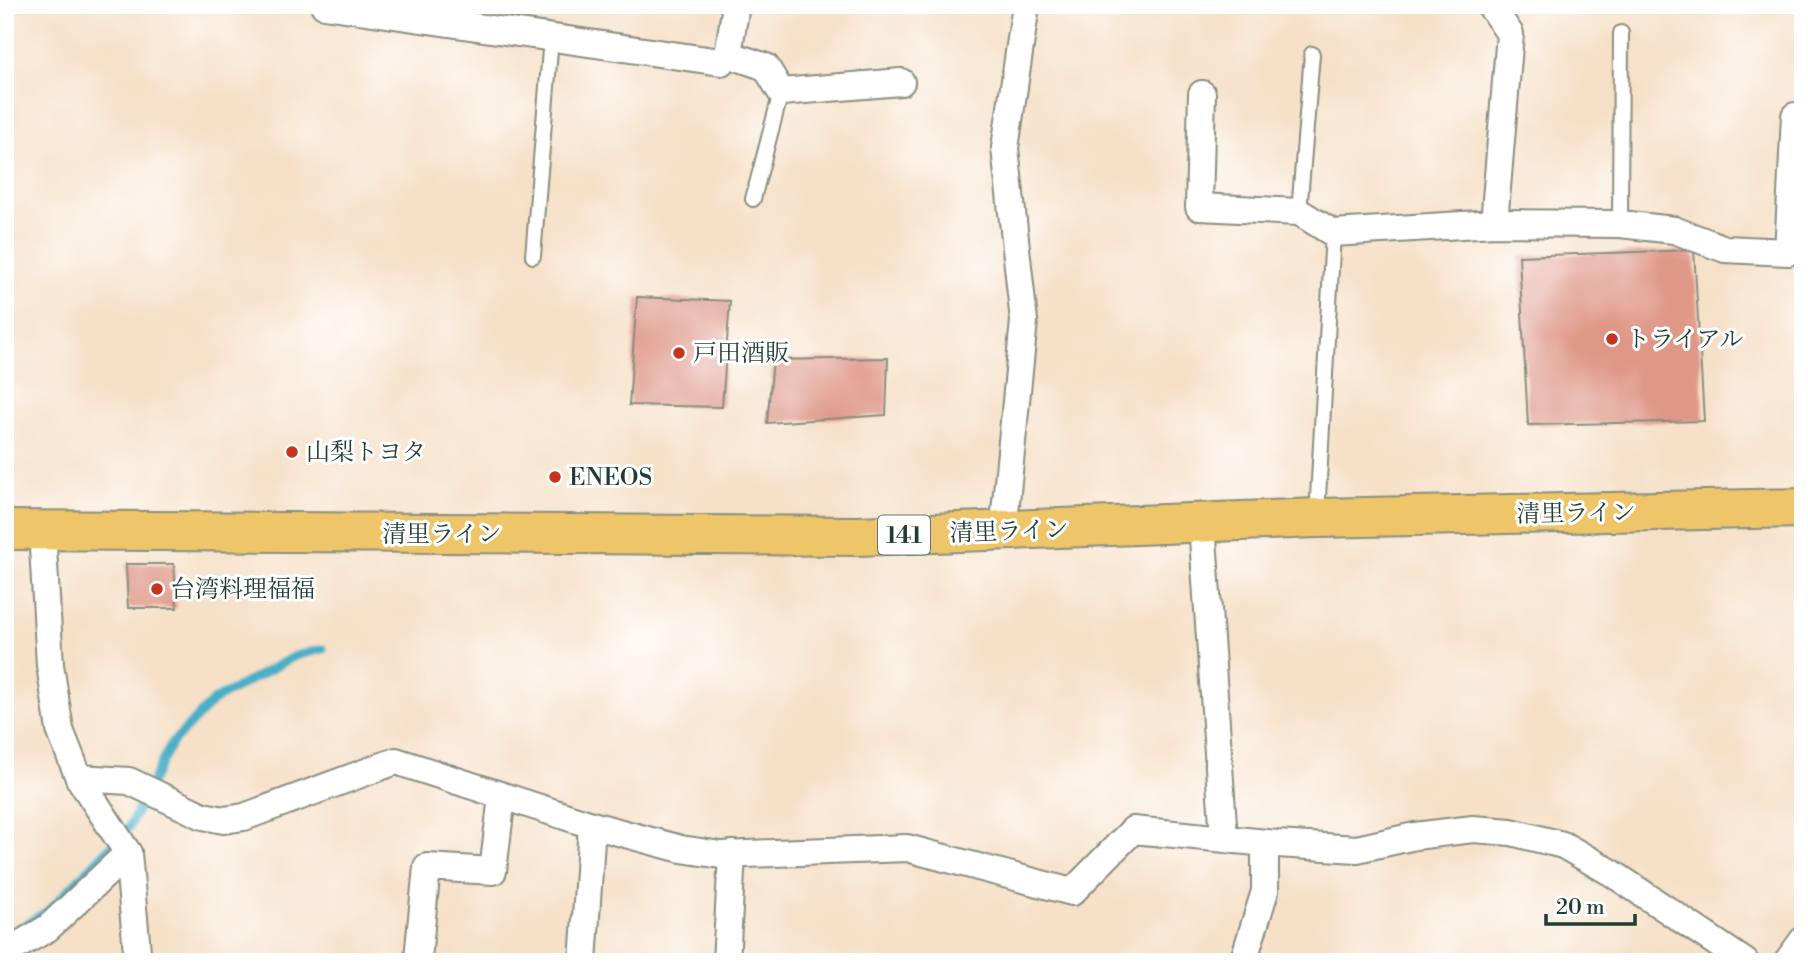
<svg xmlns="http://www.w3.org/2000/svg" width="1808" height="967" font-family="'Libre Bodoni','Noto Serif JP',serif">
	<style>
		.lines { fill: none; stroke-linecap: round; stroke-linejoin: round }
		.stream { stroke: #48afc7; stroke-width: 9 }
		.building { fill: #df9888 }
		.service-casing { stroke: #8a8e7e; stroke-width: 18 }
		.minor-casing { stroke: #8a8e7e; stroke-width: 30 }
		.trunk-casing { stroke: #8a8e7e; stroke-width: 42 }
		.service { stroke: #fff; stroke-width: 14 }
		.minor { stroke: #fff; stroke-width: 26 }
		.trunk { stroke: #eec569; stroke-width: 38 }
		.poi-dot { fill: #c8321e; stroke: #fff; stroke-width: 2.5 }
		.labels { text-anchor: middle; stroke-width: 6; stroke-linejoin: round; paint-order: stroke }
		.shield { fill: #fff; stroke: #627771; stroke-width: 2 }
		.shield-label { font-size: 23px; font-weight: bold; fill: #1f3d34 }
		.poi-label { font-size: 24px; fill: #1f3d34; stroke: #fff; text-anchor: start }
		.street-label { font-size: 24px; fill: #1f3d34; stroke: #fff }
	</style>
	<rect width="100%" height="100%" fill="#fff"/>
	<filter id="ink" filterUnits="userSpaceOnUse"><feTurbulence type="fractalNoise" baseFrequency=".0143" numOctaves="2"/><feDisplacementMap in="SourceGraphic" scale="14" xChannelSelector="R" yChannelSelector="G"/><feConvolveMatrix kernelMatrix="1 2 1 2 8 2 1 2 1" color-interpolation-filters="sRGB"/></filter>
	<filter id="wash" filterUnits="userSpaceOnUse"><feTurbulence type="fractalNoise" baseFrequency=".00686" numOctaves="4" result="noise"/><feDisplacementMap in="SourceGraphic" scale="28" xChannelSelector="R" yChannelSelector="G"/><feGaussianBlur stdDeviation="1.57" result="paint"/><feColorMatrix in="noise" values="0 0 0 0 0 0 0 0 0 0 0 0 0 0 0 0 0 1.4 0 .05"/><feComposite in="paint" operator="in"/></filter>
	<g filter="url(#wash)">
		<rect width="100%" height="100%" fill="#f6e0c7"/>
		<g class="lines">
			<path class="stream" d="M 5,937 L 49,910 L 129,827 L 171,744 L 214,700 L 295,656 L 323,649"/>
		</g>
		<g id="blocks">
			<g class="building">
				<path d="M 1694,250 L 1704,421 L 1528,425 L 1519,256 Z"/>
				<path d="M 637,297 L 730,301 L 722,407 L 629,405 Z"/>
				<path d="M 888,358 L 886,415 L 767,423 L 773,360 Z"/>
				<path d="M 126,564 L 174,564 L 177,608 L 128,608 Z"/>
			</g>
		</g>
	</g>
	<g filter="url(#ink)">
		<use href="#blocks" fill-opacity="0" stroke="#8a8e7e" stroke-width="2"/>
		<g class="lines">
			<g class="service-casing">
				<g id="service">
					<path d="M 753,199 L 781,92"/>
					<path d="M 1299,212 L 1312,54"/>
					<path d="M 1620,224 L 1621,33"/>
					<path d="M 533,256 L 551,38"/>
					<path d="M 1317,515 L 1333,233"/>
				</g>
			</g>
			<g class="minor-casing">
				<g id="minor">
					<path d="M 324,5 L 721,62 L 728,54 L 766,67 L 781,92 L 901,82"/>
					<path d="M 1490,5 L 1510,34 L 1494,223"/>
					<path d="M 728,54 L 736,5"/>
					<path d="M 1202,94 L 1199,207 L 1299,212 L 1333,233 L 1494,223 L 1620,224 L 1674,230 L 1725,249 L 1788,252 L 1795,116"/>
					<path d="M 1202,524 L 1224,838"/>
					<path d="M 42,531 L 50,665 L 60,730 L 79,778 L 129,781 L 203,816 L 224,820 L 244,817 L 396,761 L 592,825 L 681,849 L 721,855 L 907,848 L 1072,892 L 1133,830 L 1277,844 L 1357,849 L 1415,836 L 1473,829 L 1511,832 L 1563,845 L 1612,873 L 1745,962"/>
					<path d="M 1003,532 L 1024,321 L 1005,148 L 1026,5"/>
					<path d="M 79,778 L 128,853 L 138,962"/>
					<path d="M 5,953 L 48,928 L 128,853"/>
					<path d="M 418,958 L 427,867 L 493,871 L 502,796"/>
					<path d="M 583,962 L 592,825"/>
					<path d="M 726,962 L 732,854"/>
					<path d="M 1243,962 L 1265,891 L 1265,843"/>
					<path d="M 1787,962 L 1803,940"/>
				</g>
			</g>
			<g class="trunk-casing">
				<path id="trunk" d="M 5,530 L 857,536 L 1317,518 L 1803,508"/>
			</g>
			<use href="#service" class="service"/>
			<use href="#minor" class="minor"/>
			<use href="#trunk" class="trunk"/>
		</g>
	</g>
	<g class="poi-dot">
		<circle cx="1612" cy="339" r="7"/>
		<circle cx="679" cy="353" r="7"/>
		<circle cx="292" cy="452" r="7"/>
		<circle cx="555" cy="477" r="7"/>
		<circle cx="157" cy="589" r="7"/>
	</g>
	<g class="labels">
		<rect class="shield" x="878" y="515.5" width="52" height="39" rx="5"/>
		<g class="shield-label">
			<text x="904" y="543">141</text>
		</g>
		<g class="poi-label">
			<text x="1626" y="347">トライアル</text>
			<text x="693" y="361">戸田酒販</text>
			<text x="306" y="460">山梨トヨタ</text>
			<text x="569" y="485">ENEOS</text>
			<text x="171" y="597">台湾料理福福</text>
		</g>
		<g class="street-label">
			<text transform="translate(1576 513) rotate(-1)" y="8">清里ライン</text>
			<text transform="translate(1009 531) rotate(-2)" y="8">清里ライン</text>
			<text x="442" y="542">清里ライン</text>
		</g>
	</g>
	<rect width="1808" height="967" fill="none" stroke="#fff" stroke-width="28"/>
	<path d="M1546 914v10h89v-10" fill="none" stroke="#1f3d34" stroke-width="3.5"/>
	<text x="1556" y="914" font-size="21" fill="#1f3d34" stroke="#ffffff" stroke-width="5" paint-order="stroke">20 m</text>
</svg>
